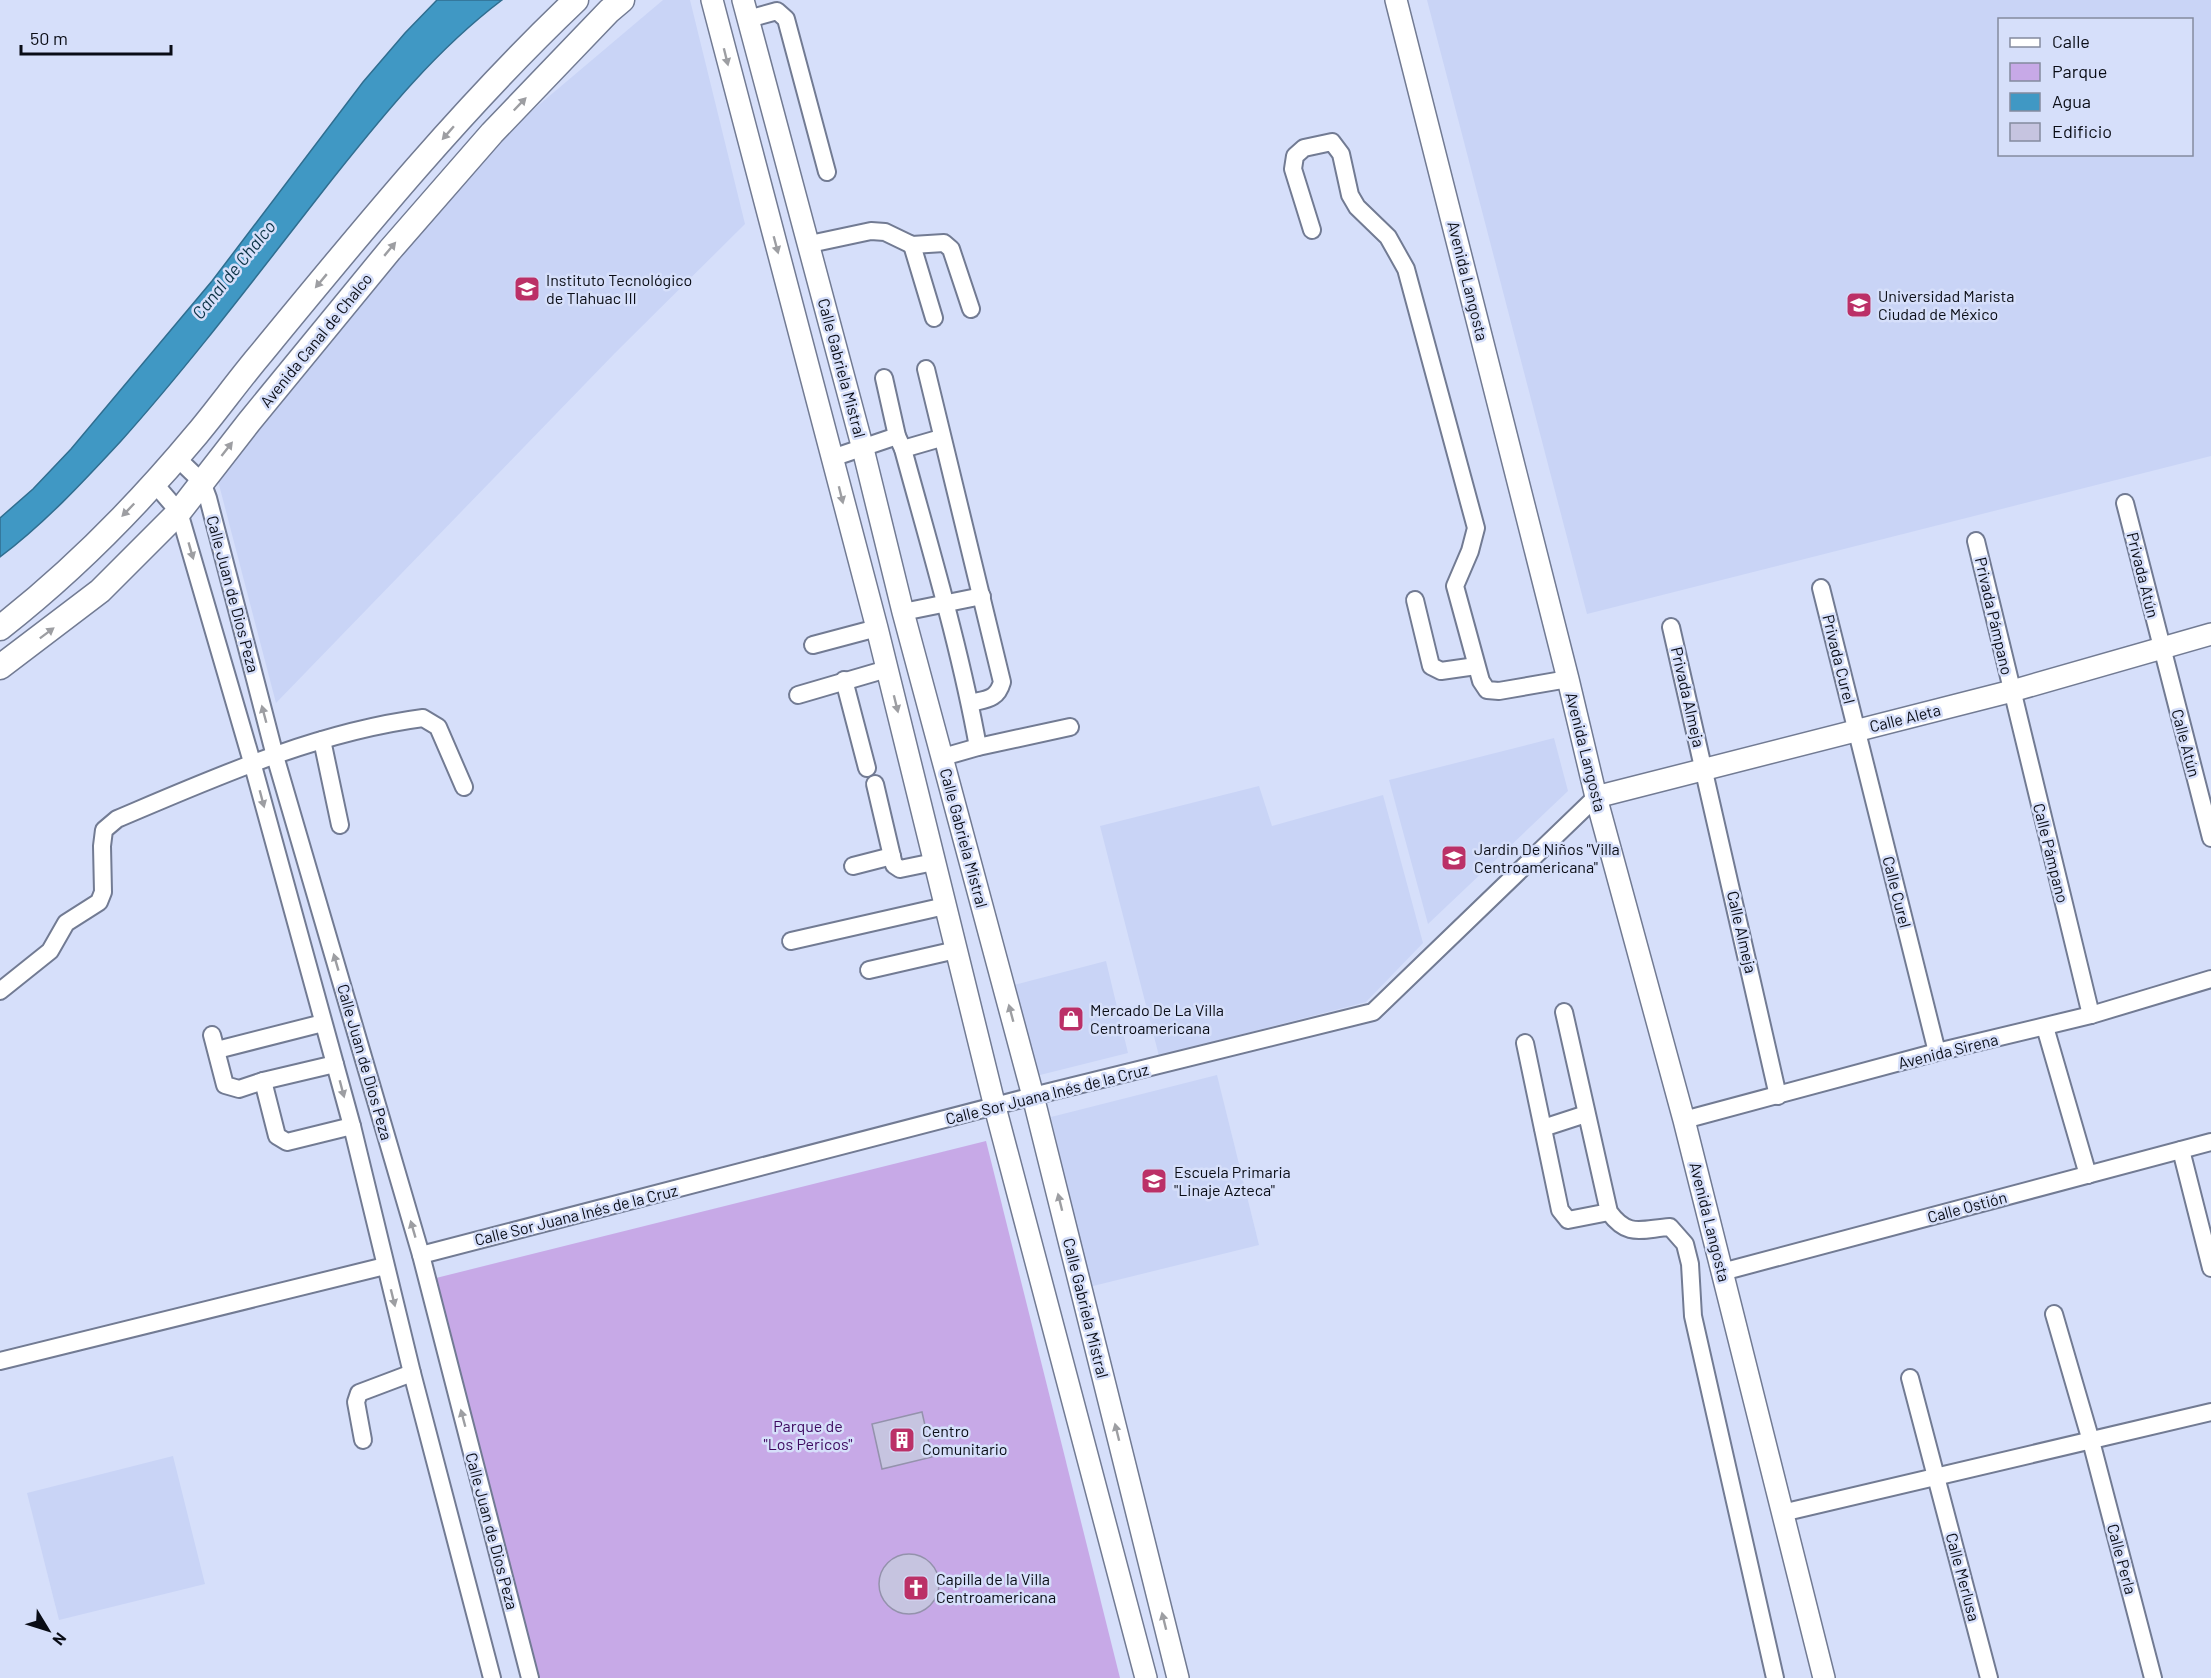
<svg xmlns="http://www.w3.org/2000/svg" width="2211" height="1678" font-family="Barlow,sans-serif">
	<style>
		.built { fill: #c9d4f6; fill-rule: evenodd }
		.green { fill: #c7a9e7 }
		.water { fill: #4098c4; stroke: #306e90; stroke-width: 1.5 }
		.building { fill: #c6c4e0; stroke: #9492ac; stroke-width: 1.5 }
		.lines { fill: none; stroke-linecap: round; stroke-linejoin: round }
		.minor-casing { stroke: #727b93; stroke-width: 20 }
		.tertiary-casing { stroke: #727b93; stroke-width: 24 }
		.secondary-casing { stroke: #727b93; stroke-width: 27 }
		.minor { stroke: #fff; stroke-width: 16 }
		.tertiary { stroke: #fff; stroke-width: 21 }
		.secondary { stroke: #fff; stroke-width: 24 }
		.oneway { fill: #9d9ea2 }
		.labels { text-anchor: middle; stroke-width: 5; stroke-linejoin: round; paint-order: stroke }
		.poi-label { font-size: 16px; fill: #0a0d16; stroke: #d6dffa; text-anchor: start }
		.street-label { font-size: 16px; fill: #0a0d16; stroke: #d6dffa }
		.park-label { font-size: 16px; fill: #3d095f; stroke: #d6dffa }
		.water-label { font-size: 18px; font-style: italic; fill: #0d3447; stroke: #d6dffa }
	</style>
	<rect width="100%" height="100%" fill="#d6dffa"/>
	<g class="built">
		<path d="M 663,0 L 690,0 L 745,224 L 615,353 L 276,703 L 217,477 L 501,137 Z"/>
		<path d="M 1427,0 L 2211,0 L 2211,456 L 1587,614 ZM 2000,20 L 2192,20 L 2192,154 L 2000,154 Z"/>
		<path d="M 1554,738 L 1568,791 L 1428,924 L 1389,780 Z"/>
		<path d="M 1259,786 L 1272,826 L 1383,795 L 1423,943 L 1366,1002 L 1159,1056 L 1100,826 Z"/>
		<path d="M 1106,961 L 1128,1053 L 1036,1076 L 1014,985 Z"/>
		<path d="M 1217,1075 L 1259,1245 L 1089,1287 L 1051,1117 Z"/>
		<path d="M 173,1456 L 205,1584 L 59,1620 L 27,1493 Z"/>
	</g>
	<path class="green" d="M 986,1141 L 1120,1678 L 530,1678 L 428,1280 Z"/>
	<path class="water" d="M 437,0 L 502,0 C 436,50 385,113 334,177 C 264,266 196,357 121,441 C 83,482 45,523 0,557 L 0,518 L 33,489 L 71,449 L 212,281 L 363,82 L 405,33 Z"/>
	<g class="building">
		<path d="M 922,1412 L 932,1457 L 882,1469 L 872,1424 Z"/>
		<circle cx="909" cy="1584" r="30"/>
	</g>
	<g class="lines">
		<g class="minor-casing">
			<g id="minor">
				<path d="M 748,19 L 777,11 L 786,19 L 827,172"/>
				<path d="M 1312,230 L 1293,169 L 1295,156 L 1304,148 L 1332,142 L 1341,154 L 1350,195 L 1357,207 L 1388,237 L 1406,269 L 1476,528 L 1470,551 L 1455,586 L 1481,681 L 1487,690 L 1499,691 L 1568,679"/>
				<path d="M 810,244 L 871,231 L 885,232 L 912,245 L 944,243 L 951,249 L 971,309"/>
				<path d="M 912,245 L 934,318"/>
				<path d="M 926,369 L 1002,682 C 997,700 986,699 970,703"/>
				<path d="M 884,378 L 897,436 L 903,449 C 930,548 960,647 978,747"/>
				<path d="M 903,449 L 941,438"/>
				<path d="M 177,458 L 202,482 L 208,498 L 275,756 L 421,1255 L 530,1678"/>
				<path d="M 832,458 L 897,436"/>
				<path d="M 154,483 L 179,512 L 252,762 L 352,1126 L 412,1373 L 492,1678"/>
				<path d="M 2125,503 L 2211,838"/>
				<path d="M 1976,541 L 2091,1015"/>
				<path d="M 1821,588 L 1937,1052"/>
				<path d="M 1415,600 L 1431,666 L 1441,671 L 1476,666"/>
				<path d="M 903,612 L 982,596"/>
				<path d="M 1671,627 L 1778,1096"/>
				<path d="M 813,645 L 877,628"/>
				<path d="M 844,680 L 867,768"/>
				<path d="M 798,695 L 887,669"/>
				<path d="M 322,740 L 340,825"/>
				<path d="M 943,757 L 978,747 L 1070,727"/>
				<path d="M 875,784 L 894,865 L 900,869 L 934,862"/>
				<path d="M 853,866 L 892,856"/>
				<path d="M 791,941 L 945,906"/>
				<path d="M 869,970 L 956,950"/>
				<path d="M 0,991 L 50,951 L 66,923 L 99,902 L 103,892 L 102,846 L 104,830 L 117,819 C 216,777 316,732 423,718 L 438,727 L 464,787"/>
				<path d="M 1564,1012 L 1609,1212 C 1628,1238 1641,1229 1670,1227 L 1685,1244 L 1690,1264 L 1693,1316 L 1775,1678"/>
				<path d="M 2045,1027 L 2088,1175"/>
				<path d="M 212,1035 L 225,1085 L 239,1089 L 263,1081 L 335,1064"/>
				<path d="M 1525,1043 L 1560,1210 L 1568,1220 L 1609,1212"/>
				<path d="M 217,1050 L 323,1023"/>
				<path d="M 263,1081 L 277,1136 L 287,1142 L 352,1126"/>
				<path d="M 1684,1120 L 1937,1052 L 2091,1015 L 2211,979"/>
				<path d="M 1543,1128 L 1586,1114"/>
				<path d="M 2181,1150 L 2211,1268"/>
				<path d="M 421,1255 L 1033,1096 L 1373,1012 L 1596,797"/>
				<path d="M 1722,1272 L 2211,1142"/>
				<path d="M 2054,1314 L 2091,1441 L 2153,1678"/>
				<path d="M 0,1361 L 385,1266"/>
				<path d="M 1910,1378 L 1989,1678"/>
				<path d="M 363,1440 L 356,1402 L 359,1393 L 412,1373"/>
				<path d="M 1782,1513 L 2211,1412"/>
			</g>
		</g>
		<g class="tertiary-casing">
			<g id="tertiary">
				<path d="M 712,0 L 877,628 L 995,1107 L 1146,1678"/>
				<path d="M 743,0 L 863,449 L 903,612 L 1033,1096 L 1178,1678"/>
				<path d="M 1396,0 L 1568,679 L 1596,797 L 1684,1120 L 1824,1678"/>
				<path d="M 1596,797 L 2012,691 L 2211,634"/>
			</g>
		</g>
		<g class="secondary-casing">
			<g id="secondary">
				<path d="M 0,628 C 73,571 138,505 197,434 C 218,409 238,381 259,356 C 360,233 461,109 576,0"/>
				<path d="M 0,667 L 100,591 L 179,512 L 249,422 L 390,250 L 492,133 L 609,11 L 622,0"/>
			</g>
		</g>
		<use href="#minor" class="minor"/>
		<use href="#tertiary" class="tertiary"/>
		<use href="#secondary" class="secondary"/>
	</g>
	<defs><path id="oneway-solid" d="M-6-.8H1V-3.2L6.5 0L1 3.2V.8H-6Z" transform="scale(1.5)"/></defs>
	<g class="oneway">
		<use href="#oneway-solid" transform="translate(726 57) rotate(76)"/>
		<use href="#oneway-solid" transform="translate(520 104) rotate(-46)"/>
		<use href="#oneway-solid" transform="translate(448 133) rotate(131)"/>
		<use href="#oneway-solid" transform="translate(776 245) rotate(75)"/>
		<use href="#oneway-solid" transform="translate(390 249) rotate(-50)"/>
		<use href="#oneway-solid" transform="translate(321 281) rotate(130)"/>
		<use href="#oneway-solid" transform="translate(227 449) rotate(-52)"/>
		<use href="#oneway-solid" transform="translate(841 495) rotate(76)"/>
		<use href="#oneway-solid" transform="translate(128 510) rotate(134)"/>
		<use href="#oneway-solid" transform="translate(191 551) rotate(74)"/>
		<use href="#oneway-solid" transform="translate(47 633) rotate(-37)"/>
		<use href="#oneway-solid" transform="translate(896 704) rotate(76)"/>
		<use href="#oneway-solid" transform="translate(264 714) rotate(-105)"/>
		<use href="#oneway-solid" transform="translate(262 799) rotate(75)"/>
		<use href="#oneway-solid" transform="translate(336 962) rotate(-106)"/>
		<use href="#oneway-solid" transform="translate(1011 1013) rotate(-105)"/>
		<use href="#oneway-solid" transform="translate(342 1089) rotate(75)"/>
		<use href="#oneway-solid" transform="translate(1060 1202) rotate(-104)"/>
		<use href="#oneway-solid" transform="translate(413 1229) rotate(-106)"/>
		<use href="#oneway-solid" transform="translate(393 1298) rotate(76)"/>
		<use href="#oneway-solid" transform="translate(463 1418) rotate(-105)"/>
		<use href="#oneway-solid" transform="translate(1117 1432) rotate(-104)"/>
		<use href="#oneway-solid" transform="translate(1164 1621) rotate(-104)"/>
	</g>
	<defs>
		<g id="school-square" transform="scale(1.35)"><rect x="-9" y="-9" width="18" height="18" rx="4" fill="#bb3067" stroke="#d6dffa"/><path d="M0-5L7-2L0 1L-7-2ZM-4 1L0 2.5L4 1V4Q0 6-4 4Z" fill="#fff"/></g>
		<g id="university-square" transform="scale(1.35)"><rect x="-9" y="-9" width="18" height="18" rx="4" fill="#bb3067" stroke="#d6dffa"/><path d="M0-5L7-2L0 1L-7-2ZM-4 1L0 2.5L4 1V4Q0 6-4 4Z" fill="#fff"/></g>
		<g id="shop-square" transform="scale(1.35)"><rect x="-9" y="-9" width="18" height="18" rx="4" fill="#bb3067" stroke="#d6dffa"/><path d="M-5-2.5h2.3a2.7 3.5 0 0 1 5.4 0H5L5.5 6h-11ZM-1.5-2.5h3a1.5 2.3 0 0 0-3 0Z" fill="#fff"/></g>
		<g id="building-square" transform="scale(1.35)"><rect x="-9" y="-9" width="18" height="18" rx="4" fill="#bb3067" stroke="#d6dffa"/><path d="M-4-6H4V6H1V3H-1V6H-4ZM-2.5-4.3h1.7v1.8h-1.7ZM.8-4.3h1.7v1.8H.8ZM-2.5-1h1.7V.8h-1.7ZM.8-1h1.7V.8H.8Z" fill="#fff"/></g>
		<g id="church-square" transform="scale(1.35)"><rect x="-9" y="-9" width="18" height="18" rx="4" fill="#bb3067" stroke="#d6dffa"/><path d="M-1.2-6h2.4v3.5h3.3v2.4h-3.3V6h-2.4V-.1h-3.3v-2.4h3.3Z" fill="#fff"/></g>
	</defs>
	<g fill-rule="evenodd">
		<use href="#school-square" x="527" y="289"/>
		<use href="#university-square" x="1859" y="305"/>
		<use href="#school-square" x="1454" y="858"/>
		<use href="#shop-square" x="1071" y="1019"/>
		<use href="#school-square" x="1154" y="1181"/>
		<use href="#building-square" x="902" y="1440"/>
		<use href="#church-square" x="916" y="1588"/>
	</g>
	<g class="labels">
		<g class="poi-label">
			<text x="546" y="286">Instituto Tecnológico<tspan x="546" dy="18">de Tlahuac III</tspan></text>
			<text x="1878" y="302">Universidad Marista<tspan x="1878" dy="18">Ciudad de México</tspan></text>
			<text x="1474" y="855">Jardin De Niños "Villa<tspan x="1474" dy="18">Centroamericana"</tspan></text>
			<text x="1090" y="1016">Mercado De La Villa<tspan x="1090" dy="18">Centroamericana</tspan></text>
			<text x="1174" y="1178">Escuela Primaria<tspan x="1174" dy="18">"Linaje Azteca"</tspan></text>
			<text x="922" y="1437">Centro<tspan x="922" dy="18">Comunitario</tspan></text>
			<text x="936" y="1585">Capilla de la Villa<tspan x="936" dy="18">Centroamericana</tspan></text>
		</g>
		<g class="street-label">
			<text transform="translate(1468 281) rotate(76)" y="6">Avenida Langosta</text>
			<text transform="translate(316 340) rotate(-51)" y="6">Avenida Canal de Chalco</text>
			<text transform="translate(842 368) rotate(75)" y="6">Calle Gabriela Mistral</text>
			<text transform="translate(2143 575) rotate(76)" y="6">Privada Atún</text>
			<text transform="translate(233 594) rotate(75)" y="6">Calle Juan de Dios Peza</text>
			<text transform="translate(1994 616) rotate(77)" y="6">Privada Pámpano</text>
			<text transform="translate(1839 659) rotate(76)" y="6">Privada Curel</text>
			<text transform="translate(1688 697) rotate(77)" y="6">Privada Almeja</text>
			<text transform="translate(1905 718) rotate(-14)" y="6">Calle Aleta</text>
			<text transform="translate(2186 743) rotate(75)" y="6">Calle Atún</text>
			<text transform="translate(1586 752) rotate(76)" y="6">Avenida Langosta</text>
			<text transform="translate(964 838) rotate(75)" y="6">Calle Gabriela Mistral</text>
			<text transform="translate(2051 853) rotate(76)" y="6">Calle Pámpano</text>
			<text transform="translate(1897 892) rotate(76)" y="6">Calle Curel</text>
			<text transform="translate(1742 932) rotate(77)" y="6">Calle Almeja</text>
			<text transform="translate(1948 1051) rotate(-14)" y="6">Avenida Sirena</text>
			<text transform="translate(365 1062) rotate(74)" y="6">Calle Juan de Dios Peza</text>
			<text transform="translate(1047 1094) rotate(-14)" y="6">Calle Sor Juana Inés de la Cruz</text>
			<text transform="translate(1967 1207) rotate(-15)" y="6">Calle Ostión</text>
			<text transform="translate(576 1215) rotate(-14)" y="6">Calle Sor Juana Inés de la Cruz</text>
			<text transform="translate(1710 1222) rotate(76)" y="6">Avenida Langosta</text>
			<text transform="translate(1086 1308) rotate(76)" y="6">Calle Gabriela Mistral</text>
			<text transform="translate(492 1531) rotate(75)" y="6">Calle Juan de Dios Peza</text>
			<text transform="translate(2122 1559) rotate(75)" y="6">Calle Perla</text>
			<text transform="translate(1963 1577) rotate(75)" y="6">Calle Merlusa</text>
		</g>
		<g class="park-label">
			<text x="808" y="1432">Parque de<tspan x="808" dy="18">"Los Pericos"</tspan></text>
		</g>
		<g class="water-label">
			<text transform="translate(234 270) rotate(-51)" y="6">Canal de Chalco</text>
		</g>
	</g>
	<rect x="1998" y="18" width="195" height="138" fill="#d6dffa" stroke="#848b9f" stroke-width="1.5"/>
	<rect x="2010" y="38" width="30" height="9" fill="#ffffff" stroke="#848b9f" stroke-width="1.5"/>
	<text x="2052" y="48" font-size="18" fill="#0a0d16">Calle</text>
	<rect x="2010" y="63" width="30" height="18" fill="#c7a9e7" stroke="#848b9f" stroke-width="1.5"/>
	<text x="2052" y="78" font-size="18" fill="#0a0d16">Parque</text>
	<rect x="2010" y="93" width="30" height="18" fill="#4098c4" stroke="#848b9f" stroke-width="1.5"/>
	<text x="2052" y="108" font-size="18" fill="#0a0d16">Agua</text>
	<rect x="2010" y="123" width="30" height="18" fill="#c6c4e0" stroke="#848b9f" stroke-width="1.5"/>
	<text x="2052" y="138" font-size="18" fill="#0a0d16">Edificio</text>
	<g transform="translate(48 1630) rotate(128)" stroke="#d6dffa" stroke-width="4.5" paint-order="stroke">
	<path d="M0-4.5L10 22L0 15L-10 22Z" fill="#0a0d16"/>
	<text y="-9" font-size="16" font-weight="bold" text-anchor="middle" fill="#0a0d16">N</text>
	</g>
	<path d="M21 45v9h150v-9" fill="none" stroke="#0a0d16" stroke-width="3"/>
	<text x="30" y="45" font-size="18" fill="#0a0d16" stroke="#d6dffa" stroke-width="4.5" paint-order="stroke">50 m</text>
</svg>
